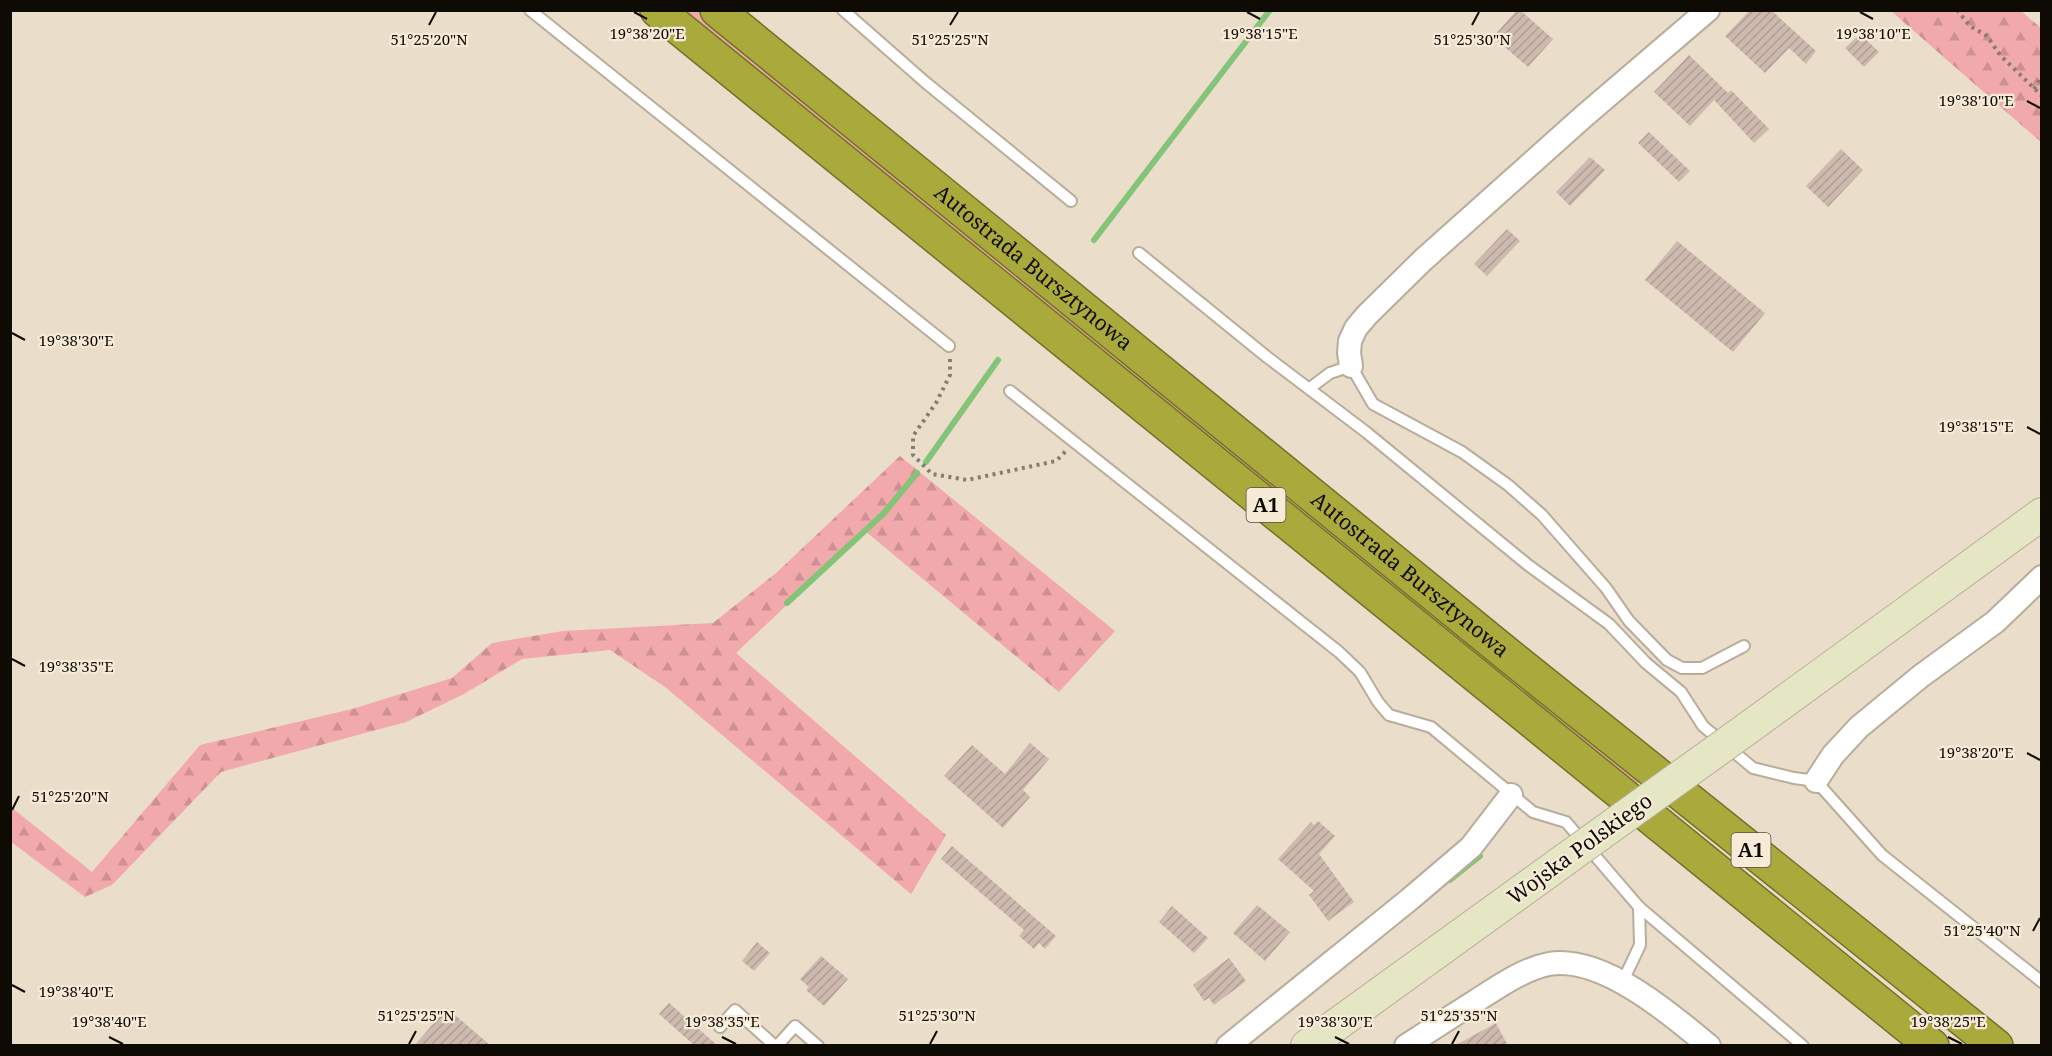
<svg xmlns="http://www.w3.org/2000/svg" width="2052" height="1056" font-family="'Noto Serif',serif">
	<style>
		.green { fill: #f2a9ab }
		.forest { fill: url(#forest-firs) }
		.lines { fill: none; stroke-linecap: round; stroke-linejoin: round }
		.stream { stroke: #84c478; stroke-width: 6 }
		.building { fill: url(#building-hatch) }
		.lane-casing { stroke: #b8ad9b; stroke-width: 14 }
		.street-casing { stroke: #b8ad9b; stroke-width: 26 }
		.secondary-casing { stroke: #b8ad9b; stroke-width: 34 }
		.highway-casing { stroke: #737228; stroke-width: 36 }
		.path { stroke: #857d70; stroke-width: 4; stroke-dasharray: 3 4.5; stroke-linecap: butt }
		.lane { stroke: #fff; stroke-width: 10 }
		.street { stroke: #fff; stroke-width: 22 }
		.secondary { stroke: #e5e6c4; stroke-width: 32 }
		.highway { stroke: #a9aa3b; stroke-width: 33 }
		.secondary-bridge-casing { stroke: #b8ad9b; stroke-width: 34; stroke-linecap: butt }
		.secondary-bridge { stroke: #e5e6c4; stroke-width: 32 }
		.ticks { fill: none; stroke: #0e0b05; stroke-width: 2 }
		.labels { text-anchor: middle; stroke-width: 4.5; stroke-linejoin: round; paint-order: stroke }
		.shield { fill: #f7ebd8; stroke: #544e44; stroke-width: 1.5 }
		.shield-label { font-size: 20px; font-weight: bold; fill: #0e0b05 }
		.street-label { font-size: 21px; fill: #0e0b05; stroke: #f7ebd8 }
		.ticks-label { font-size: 15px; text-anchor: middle; fill: #0e0b05; stroke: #f7ebd8; stroke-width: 4.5; stroke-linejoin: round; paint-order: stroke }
	</style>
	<defs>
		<pattern id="forest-firs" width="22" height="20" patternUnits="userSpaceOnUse" patternTransform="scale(1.5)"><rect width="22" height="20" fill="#f2a9ab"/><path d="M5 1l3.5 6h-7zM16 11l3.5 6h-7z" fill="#ce9092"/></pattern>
		<pattern id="building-hatch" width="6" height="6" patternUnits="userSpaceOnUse" patternTransform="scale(1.5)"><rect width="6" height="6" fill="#ceb9af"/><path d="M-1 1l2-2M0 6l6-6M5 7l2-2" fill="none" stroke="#b09e95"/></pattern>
	</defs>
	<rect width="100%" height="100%" fill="#eadecb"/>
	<path class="green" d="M 675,11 L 697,11 L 1644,778 L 1632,788 Z"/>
	<g class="forest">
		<path d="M 1891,11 L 2021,11 L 2041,28 L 2041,142 Z"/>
		<path d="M 900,456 L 1115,631 L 1059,692 L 865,531 L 736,653 L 946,835 L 911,894 L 665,687 L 610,650 L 522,659 L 464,694 L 406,722 L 221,772 L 112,885 L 85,897 L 11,842 L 11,807 L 92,872 L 200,745 L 352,709 L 452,678 L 492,643 L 563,631 L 713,623 L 776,573 Z"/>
	</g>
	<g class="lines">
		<g class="stream">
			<path d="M 1094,240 L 1270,10"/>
			<path d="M 926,462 L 998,360"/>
			<path d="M 787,603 L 884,513 L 917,473"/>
			<path d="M 1450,880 L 1480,856"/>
		</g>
	</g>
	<g class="building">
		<path d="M 1517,10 L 1520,10 L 1553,39 L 1528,67 L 1493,37 Z"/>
		<path d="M 1750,10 L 1771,10 L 1816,51 L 1806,64 L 1789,48 L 1765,73 L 1725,36 Z"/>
		<path d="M 1860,34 L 1879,52 L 1864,67 L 1845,48 Z"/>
		<path d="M 1689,55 L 1728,93 L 1731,90 L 1769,129 L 1754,143 L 1714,100 L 1690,126 L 1654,92 Z"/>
		<path d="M 1649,132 L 1690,171 L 1679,182 L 1638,143 Z"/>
		<path d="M 1841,149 L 1863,170 L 1828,207 L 1806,186 Z"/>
		<path d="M 1590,157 L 1605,170 L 1570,206 L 1556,192 Z"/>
		<path d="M 1507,229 L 1520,241 L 1487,276 L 1474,264 Z"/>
		<path d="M 1677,241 L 1765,313 L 1733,352 L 1645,280 Z"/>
		<path d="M 1030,743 L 1049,759 L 1023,790 L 1030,797 L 1003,828 L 944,776 L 972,745 L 1005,774 Z"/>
		<path d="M 1318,821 L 1335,836 L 1319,854 L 1354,902 L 1328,921 L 1309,895 L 1314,891 L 1278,859 L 1311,822 L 1314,825 Z"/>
		<path d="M 952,846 L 1056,936 L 1045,949 L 1039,943 L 1034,949 L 1019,936 L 1024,930 L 941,859 Z"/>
		<path d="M 1257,905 L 1290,932 L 1265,961 L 1233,933 Z"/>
		<path d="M 1172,906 L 1208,938 L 1194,953 L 1159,922 Z"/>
		<path d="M 757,942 L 770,953 L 754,971 L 742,961 Z"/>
		<path d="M 821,956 L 848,979 L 824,1006 L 806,990 L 809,987 L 800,979 Z"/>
		<path d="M 1229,958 L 1246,981 L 1214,1005 L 1209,998 L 1204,1001 L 1193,985 Z"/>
		<path d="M 669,1003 L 717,1045 L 695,1046 L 659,1014 Z"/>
		<path d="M 447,1008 L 491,1046 L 414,1046 Z"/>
		<path d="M 1496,1023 L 1508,1046 L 1454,1046 Z"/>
	</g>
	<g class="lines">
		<g class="lane-casing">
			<g id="lane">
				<path d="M 530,10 L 949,346"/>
				<path d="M 843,10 L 925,82 L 1071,201"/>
				<path d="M 1139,253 L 1267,357 L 1366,432 L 1528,565 L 1609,624 L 1646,663 L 1681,692 L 1703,726 L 1753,768 L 1794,778 L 1816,781 L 1882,855 L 2042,982"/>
				<path d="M 1310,388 L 1330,373 L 1351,366 L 1373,404 L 1462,452 L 1508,485 L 1542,515 L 1606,588 L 1629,621 L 1667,660 L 1682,668 L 1702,668 L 1744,646"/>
				<path d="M 1010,391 L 1339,652 L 1360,672 L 1378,702 L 1389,715 L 1431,727 L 1533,812 L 1566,822 L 1639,907 L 1803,1046"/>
				<path d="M 1622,983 L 1640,945 L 1639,907"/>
				<path d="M 720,1027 L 735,1010 L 775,1046"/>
				<path d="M 777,1046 L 795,1026 L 818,1046"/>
			</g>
		</g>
		<g class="street-casing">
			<g id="street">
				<path d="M 1351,366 L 1349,353 L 1350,341 L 1356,328 L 1367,315 L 1423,260 L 1583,117 L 1708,10"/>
				<path d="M 1816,781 L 1833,755 L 1859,727 L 1921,676 L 1995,622 L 2042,577"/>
				<path d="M 1228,1046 L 1410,899 L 1471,847 L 1511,795"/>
				<path d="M 1406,1046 C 1429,1031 1452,1016 1476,1001 C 1498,987 1523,969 1549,964 C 1602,955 1671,1014 1709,1046"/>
			</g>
		</g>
		<g class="secondary-casing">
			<g id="secondary">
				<path d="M 1748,728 L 2042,514"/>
				<path d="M 1307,1046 L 1563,861"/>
			</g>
		</g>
		<g class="highway-casing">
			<g id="highway">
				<path d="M 657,10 L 1932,1046"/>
				<path id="s1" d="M 717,10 L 1507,654 L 1996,1046"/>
			</g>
		</g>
		<g class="path">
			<path d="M 1957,10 L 1970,26 L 1987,36 L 2000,55 L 2042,96"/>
			<path d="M 2034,89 L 2042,75"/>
			<path d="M 950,359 L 950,375 L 936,403 L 913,436 L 913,455 L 932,474 L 967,480 L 1056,461 L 1066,451"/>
		</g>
		<use href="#lane" class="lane"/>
		<use href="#street" class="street"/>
		<use href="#secondary" class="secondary"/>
		<use href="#highway" class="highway"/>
		<g class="secondary-bridge-casing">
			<path id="secondary-bridge" d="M 1563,861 L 1748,728"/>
		</g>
		<use href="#secondary-bridge" class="secondary-bridge"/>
	</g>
	<path class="ticks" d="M 634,12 L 647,19M 1247,12 L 1260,19M 1860,12 L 1873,19M 429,25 L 436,12M 950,25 L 958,12M 1472,25 L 1479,12M 2027,101 L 2040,108M 12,333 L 25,340M 2027,427 L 2040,434M 12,659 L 25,666M 2027,753 L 2040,760M 12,810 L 19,796M 2033,931 L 2040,918M 12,985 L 25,992M 109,1037 L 123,1044M 722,1037 L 736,1044M 1335,1037 L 1349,1044M 1948,1037 L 1962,1044M 409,1044 L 416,1031M 930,1044 L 937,1031M 1452,1044 L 1459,1031"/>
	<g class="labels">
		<g class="shield">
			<rect x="1246.5" y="488" width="39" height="34" rx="4.5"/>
			<rect x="1731.5" y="833" width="39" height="34" rx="4.5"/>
		</g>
		<g class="shield-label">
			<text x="1266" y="512">A1</text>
			<text x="1751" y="857">A1</text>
		</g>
		<g class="street-label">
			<text dy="7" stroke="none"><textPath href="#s1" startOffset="408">Autostrada Bursztynowa</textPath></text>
			<text dy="7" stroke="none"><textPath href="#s1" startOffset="894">Autostrada Bursztynowa</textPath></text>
			<text transform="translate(1580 849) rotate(-36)" y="7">Wojska Polskiego</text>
		</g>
	</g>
	<g class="ticks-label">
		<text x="647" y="39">19°38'20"E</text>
		<text x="1260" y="39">19°38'15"E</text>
		<text x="1873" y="39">19°38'10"E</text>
		<text x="429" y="45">51°25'20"N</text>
		<text x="950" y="45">51°25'25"N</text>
		<text x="1472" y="45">51°25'30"N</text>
		<text x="1976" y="106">19°38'10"E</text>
		<text x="76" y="346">19°38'30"E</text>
		<text x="1976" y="432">19°38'15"E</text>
		<text x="76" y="672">19°38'35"E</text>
		<text x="1976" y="758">19°38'20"E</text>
		<text x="70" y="802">51°25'20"N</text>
		<text x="1982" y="936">51°25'40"N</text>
		<text x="76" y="997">19°38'40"E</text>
		<text x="416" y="1021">51°25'25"N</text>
		<text x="937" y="1021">51°25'30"N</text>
		<text x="1459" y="1021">51°25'35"N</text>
		<text x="109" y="1027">19°38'40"E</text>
		<text x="722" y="1027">19°38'35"E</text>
		<text x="1335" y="1027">19°38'30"E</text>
		<text x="1948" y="1027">19°38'25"E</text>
	</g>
	<rect width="2052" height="1056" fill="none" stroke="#0e0b05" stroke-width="24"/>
</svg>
